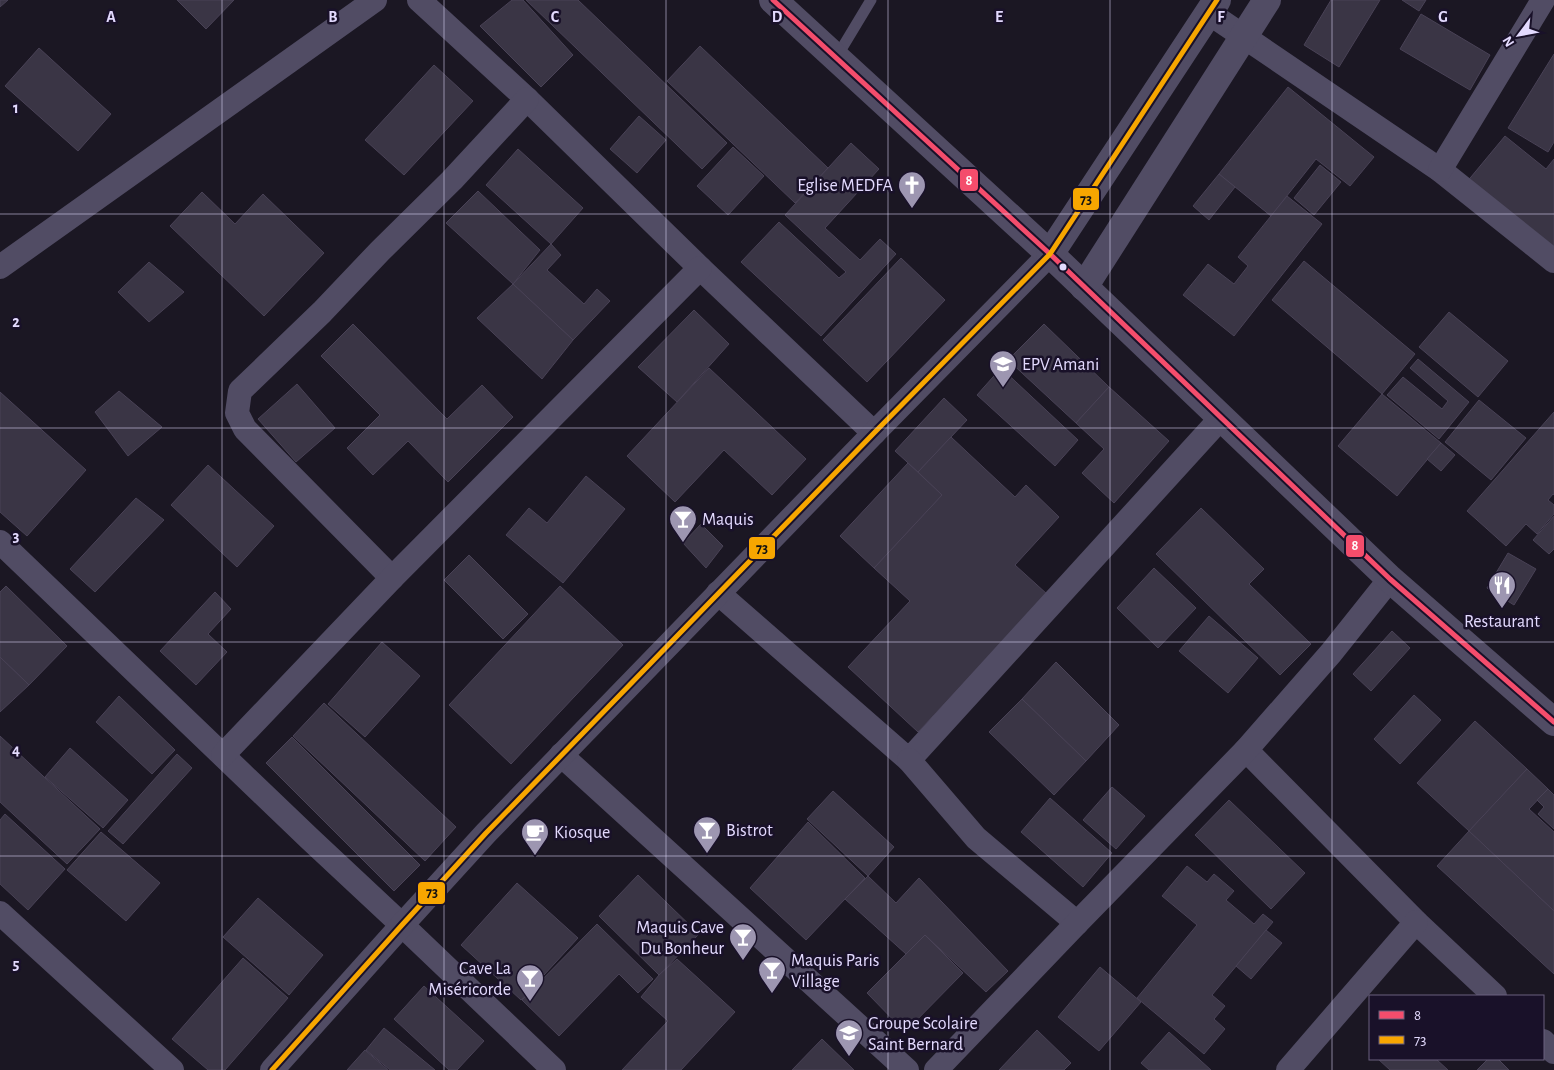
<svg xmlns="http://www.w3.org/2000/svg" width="1554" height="1070" font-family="'Alegreya Sans',sans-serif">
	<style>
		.building { fill: #3a3545; stroke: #494256 }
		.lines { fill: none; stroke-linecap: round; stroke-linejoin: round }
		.service { stroke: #514c64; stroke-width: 11 }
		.minor { stroke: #514c64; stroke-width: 24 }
		.tertiary { stroke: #514c64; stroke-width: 28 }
		.bus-1-casing { stroke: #191129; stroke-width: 9 }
		.bus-2-casing { stroke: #191129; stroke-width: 9 }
		.bus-1 { stroke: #f44d6c; stroke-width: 5 }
		.bus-2 { stroke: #f7a600; stroke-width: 5 }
		.grid { fill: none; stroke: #e3dafe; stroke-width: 1; stroke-opacity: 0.55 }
		.bus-dot { fill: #e3dafe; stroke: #191129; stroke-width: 2 }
		.labels { text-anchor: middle; stroke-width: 5; stroke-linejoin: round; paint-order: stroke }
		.poi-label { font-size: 18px; fill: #e3dafe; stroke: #191129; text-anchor: start }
		.grid-label { font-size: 16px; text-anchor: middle; font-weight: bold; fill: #e3dafe; stroke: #191129; stroke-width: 5; stroke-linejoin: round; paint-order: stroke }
		.line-badge { stroke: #191129; stroke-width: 2 }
		.badge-label { font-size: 14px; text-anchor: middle; font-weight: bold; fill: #fff }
		.pale-badge-label { font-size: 14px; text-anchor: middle; font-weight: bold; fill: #111 }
	</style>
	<rect width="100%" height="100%" fill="#1b1723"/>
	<g class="building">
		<path d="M 0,0 L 8,0 L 0,7 Z"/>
		<path d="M 177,0 L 234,0 L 206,29 Z"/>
		<path d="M 512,0 L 523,0 L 573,55 L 541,87 L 480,26 Z"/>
		<path d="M 526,0 L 578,0 L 727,143 L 702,169 Z"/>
		<path d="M 1331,0 L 1380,0 L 1339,67 L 1304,45 Z"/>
		<path d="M 1402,0 L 1426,0 L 1419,11 Z"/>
		<path d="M 1421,14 L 1490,55 L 1470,90 L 1400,49 Z"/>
		<path d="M 700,46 L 828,168 L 795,203 L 667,81 Z"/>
		<path d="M 39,48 L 111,114 L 78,151 L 5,86 Z"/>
		<path d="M 1554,54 L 1554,142 L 1548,152 L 1508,128 Z"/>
		<path d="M 434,65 L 473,101 L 404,175 L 365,140 Z"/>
		<path d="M 1288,87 L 1374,157 L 1350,186 L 1316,159 L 1271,216 L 1219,174 Z"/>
		<path d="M 639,116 L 666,140 L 637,173 L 610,149 Z"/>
		<path d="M 1505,136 L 1546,169 L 1554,159 L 1554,255 L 1466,183 Z"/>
		<path d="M 851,143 L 879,169 L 825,228 L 860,260 L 880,239 L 896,254 L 821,336 L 741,262 L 779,222 L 839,278 L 846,272 L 785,215 Z"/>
		<path d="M 733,147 L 764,176 L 728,215 L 697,186 Z"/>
		<path d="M 518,149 L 583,208 L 551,244 L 486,185 Z"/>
		<path d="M 1320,165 L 1341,182 L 1314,215 L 1294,198 Z"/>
		<path d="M 1219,174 L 1235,187 L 1209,220 L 1193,206 Z"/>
		<path d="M 478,191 L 540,250 L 513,284 L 446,223 Z"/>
		<path d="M 202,192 L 235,224 L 263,194 L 324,253 L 264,316 L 170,226 Z"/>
		<path d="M 1287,196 L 1322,224 L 1234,336 L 1183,295 L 1208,264 L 1234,284 L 1248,266 L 1238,257 Z"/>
		<path d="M 551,244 L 561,255 L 547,270 L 584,304 L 597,289 L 610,301 L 573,340 L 513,284 Z"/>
		<path d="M 901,258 L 945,300 L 867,382 L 823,340 Z"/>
		<path d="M 1304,261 L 1415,354 L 1382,394 L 1272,300 Z"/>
		<path d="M 149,262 L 184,292 L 149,322 L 118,292 Z"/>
		<path d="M 513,284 L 573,340 L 542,379 L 477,318 Z"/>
		<path d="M 694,310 L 729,344 L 677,402 L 638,367 Z"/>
		<path d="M 1449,312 L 1508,361 L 1478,397 L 1419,347 Z"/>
		<path d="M 353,324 L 447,419 L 482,385 L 513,417 L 448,482 L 408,441 L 373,475 L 347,448 L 380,415 L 321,356 Z"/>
		<path d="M 1044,324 L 1109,387 L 1076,423 L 1008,360 Z"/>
		<path d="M 1418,359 L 1469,402 L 1439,439 L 1387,395 L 1403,377 L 1442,409 L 1448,401 L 1410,368 Z"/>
		<path d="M 709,368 L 806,459 L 772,495 L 724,450 L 675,502 L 627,456 Z"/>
		<path d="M 1001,368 L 1078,440 L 1055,466 L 977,395 Z"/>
		<path d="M 297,384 L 335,428 L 296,462 L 258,419 Z"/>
		<path d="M 1109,387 L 1169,441 L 1114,503 L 1082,473 L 1104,449 L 1076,423 Z"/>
		<path d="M 119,391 L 162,427 L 128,456 L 95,412 Z"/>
		<path d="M 0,392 L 86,470 L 27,536 L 0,512 Z"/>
		<path d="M 1382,394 L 1441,443 L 1397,496 L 1338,446 Z"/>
		<path d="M 944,398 L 967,420 L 918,472 L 895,451 Z"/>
		<path d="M 1479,400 L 1526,438 L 1491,480 L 1445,442 Z"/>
		<path d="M 1554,412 L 1554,495 L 1553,494 L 1548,500 L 1554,505 L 1554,514 L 1537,534 L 1526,524 L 1506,546 L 1467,511 Z"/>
		<path d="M 951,437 L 1015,497 L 1026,485 L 1059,517 L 1015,565 L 1047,594 L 918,732 L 848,667 L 910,601 L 874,568 L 942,495 L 918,472 Z"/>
		<path d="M 1441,443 L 1455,455 L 1441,471 L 1427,459 Z"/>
		<path d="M 908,463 L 942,495 L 874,568 L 840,536 Z"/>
		<path d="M 208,465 L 274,526 L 237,567 L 171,505 Z"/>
		<path d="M 586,476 L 625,509 L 563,583 L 506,535 L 529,508 L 547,523 Z"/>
		<path d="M 136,498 L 164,520 L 95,592 L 70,569 Z"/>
		<path d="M 1201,508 L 1264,569 L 1249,584 L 1311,644 L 1280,675 L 1156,554 Z"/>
		<path d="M 1554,516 L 1554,549 L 1549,554 L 1533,540 Z"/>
		<path d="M 701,524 L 723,546 L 706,568 L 683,543 Z"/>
		<path d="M 1508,553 L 1536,569 L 1514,605 L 1487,588 Z"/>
		<path d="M 469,555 L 528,614 L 503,639 L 444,580 Z"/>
		<path d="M 1154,568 L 1196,608 L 1158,648 L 1117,608 Z"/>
		<path d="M 6,586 L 67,646 L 29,685 L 0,657 L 0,592 Z"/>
		<path d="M 560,586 L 623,645 L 511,764 L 449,705 Z"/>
		<path d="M 215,592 L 231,609 L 208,634 L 227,652 L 196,685 L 160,651 Z"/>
		<path d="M 1209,616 L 1258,658 L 1228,693 L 1179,651 Z"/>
		<path d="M 1392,631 L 1410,648 L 1371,691 L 1353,674 Z"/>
		<path d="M 382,642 L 420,676 L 365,737 L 328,704 Z"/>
		<path d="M 0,657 L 29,685 L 0,712 Z"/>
		<path d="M 1056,662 L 1119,725 L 1086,761 L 1022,699 Z"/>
		<path d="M 1414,695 L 1441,720 L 1400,764 L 1374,739 Z"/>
		<path d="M 119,696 L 175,750 L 152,774 L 96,722 Z"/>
		<path d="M 1022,699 L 1086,761 L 1054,795 L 989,732 Z"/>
		<path d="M 324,703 L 456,827 L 425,861 L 293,736 Z"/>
		<path d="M 1475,721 L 1527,769 L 1469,831 L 1417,783 Z"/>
		<path d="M 0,736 L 100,829 L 67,864 L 0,802 Z"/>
		<path d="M 292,737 L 420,865 L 394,891 L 266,763 Z"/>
		<path d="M 70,748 L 128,800 L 103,828 L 45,777 Z"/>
		<path d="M 177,754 L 192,768 L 123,844 L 108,831 Z"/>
		<path d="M 1527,769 L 1548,789 L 1529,809 L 1554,832 L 1554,911 L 1469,831 Z"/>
		<path d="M 1112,787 L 1145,816 L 1116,849 L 1083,820 Z"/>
		<path d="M 1548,789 L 1554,795 L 1554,829 L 1538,814 L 1544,807 L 1537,800 Z"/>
		<path d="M 833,791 L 894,847 L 868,876 L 807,819 Z"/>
		<path d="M 1050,798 L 1112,853 L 1083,887 L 1021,832 Z"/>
		<path d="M 1229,800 L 1305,873 L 1271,909 L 1195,835 Z"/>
		<path d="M 5,814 L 65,869 L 28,910 L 0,884 L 0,820 Z"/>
		<path d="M 808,822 L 865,878 L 806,940 L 750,888 Z"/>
		<path d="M 1469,831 L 1554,911 L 1554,974 L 1437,866 Z"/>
		<path d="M 101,832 L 160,883 L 126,921 L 67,870 Z"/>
		<path d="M 1187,866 L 1207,882 L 1214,874 L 1234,891 L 1226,900 L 1254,924 L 1263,914 L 1273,922 L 1212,995 L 1225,1006 L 1214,1019 L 1225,1029 L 1204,1054 L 1137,998 L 1197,925 L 1162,896 Z"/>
		<path d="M 638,875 L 699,934 L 659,975 L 599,916 Z"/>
		<path d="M 868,876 L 896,903 L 919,878 L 1008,971 L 986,992 L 925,935 L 906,954 L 845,899 Z"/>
		<path d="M 517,883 L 578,938 L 521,1000 L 461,945 Z"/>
		<path d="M 258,898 L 323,955 L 289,995 L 223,937 Z"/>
		<path d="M 597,924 L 653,979 L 638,993 L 619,974 L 559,1036 L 522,1000 Z"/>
		<path d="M 1266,930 L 1282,943 L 1251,979 L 1236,966 Z"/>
		<path d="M 925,935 L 963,973 L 905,1032 L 867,993 Z"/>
		<path d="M 243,958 L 288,998 L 225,1070 L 208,1070 L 172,1039 Z"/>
		<path d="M 677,959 L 735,1012 L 681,1070 L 622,1070 L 668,1021 L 641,997 L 659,975 Z"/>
		<path d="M 1100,967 L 1141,1002 L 1099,1051 L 1058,1017 Z"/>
		<path d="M 424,986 L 484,1041 L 457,1070 L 449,1070 L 394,1019 Z"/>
		<path d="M 384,1028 L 435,1070 L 390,1070 L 366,1050 Z"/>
		<path d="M 1037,1030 L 1071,1063 L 1064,1070 L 999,1070 Z"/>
		<path d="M 1169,1032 L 1211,1070 L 1149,1070 L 1141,1063 Z"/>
		<path d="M 822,1039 L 854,1070 L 792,1070 Z"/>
		<path d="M 365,1050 L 388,1070 L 347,1070 Z"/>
		<path d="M 1378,1059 L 1436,1059 L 1448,1070 L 1390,1070 Z"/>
		<path d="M 1488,1059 L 1498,1059 L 1509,1070 L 1477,1070 Z"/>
	</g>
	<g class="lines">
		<path class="service" d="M 836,58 L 871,0"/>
		<g class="minor">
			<path d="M 419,0 L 527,99 L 700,268 L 874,433"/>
			<path d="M 1209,13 L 1440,170 L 1554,261"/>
			<path d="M 1440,170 L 1543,0"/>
			<path d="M 0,267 L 375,0"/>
			<path d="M 0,542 L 310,839 L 402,925 L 554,1070"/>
			<path d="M 392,578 L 245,429 L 237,413 L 240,391 L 322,312 L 380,251 L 452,180 L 527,99"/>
			<path d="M 718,593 L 909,760 L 1221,418"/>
			<path d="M 1246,750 L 1416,922 L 1495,996"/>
			<path d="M 223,755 L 392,578 L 700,268"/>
			<path d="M 561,755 L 907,1070"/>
			<path d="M 909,760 L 976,838 L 1077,923"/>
			<path d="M 0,913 L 172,1070"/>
			<path d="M 1543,1041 L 1554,1052"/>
			<path d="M 272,1070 L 402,925 L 486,833 L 874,433 L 1050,254"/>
			<path d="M 936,1070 L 1077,923 L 1246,750 L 1331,653 L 1390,579"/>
			<path d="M 1288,1070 L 1416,922"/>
		</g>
		<g class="tertiary">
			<path d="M 773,0 L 1050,254 L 1390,579 L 1554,722"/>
			<path d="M 1050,254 L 1217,0"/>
			<path d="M 1084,287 L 1267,0"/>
		</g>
		<g class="bus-1-casing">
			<path id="bus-1" d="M 773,0 L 1050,254 L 1390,579 L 1554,722"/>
		</g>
		<g class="bus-2-casing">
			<path id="bus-2" d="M 272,1070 L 402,925 L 486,833 L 874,433 L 1050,254 L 1217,0"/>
		</g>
		<use href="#bus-1" class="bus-1"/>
		<use href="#bus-2" class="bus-2"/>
	</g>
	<path class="grid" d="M 222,0 L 222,1070M 444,0 L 444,1070M 666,0 L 666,1070M 888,0 L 888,1070M 1110,0 L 1110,1070M 1332,0 L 1332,1070M 0,214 L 1554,214M 0,428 L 1554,428M 0,642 L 1554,642M 0,856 L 1554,856"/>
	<defs>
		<g id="church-pin" transform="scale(1.4375)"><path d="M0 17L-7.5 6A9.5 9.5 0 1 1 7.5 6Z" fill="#9d96b1" stroke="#191129"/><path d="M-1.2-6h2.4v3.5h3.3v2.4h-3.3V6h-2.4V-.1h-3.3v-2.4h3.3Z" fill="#fff"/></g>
		<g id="school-pin" transform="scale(1.4375)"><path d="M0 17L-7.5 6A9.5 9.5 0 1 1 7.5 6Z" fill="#9d96b1" stroke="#191129"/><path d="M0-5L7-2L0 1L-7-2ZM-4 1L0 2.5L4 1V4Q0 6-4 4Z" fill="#fff"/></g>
		<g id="bar-pin" transform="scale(1.4375)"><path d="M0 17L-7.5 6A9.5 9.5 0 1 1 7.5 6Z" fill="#9d96b1" stroke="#191129"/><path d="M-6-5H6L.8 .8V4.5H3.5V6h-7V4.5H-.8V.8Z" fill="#fff"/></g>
		<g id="restaurant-pin" transform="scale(1.4375)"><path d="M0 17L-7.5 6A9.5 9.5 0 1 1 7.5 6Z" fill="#9d96b1" stroke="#191129"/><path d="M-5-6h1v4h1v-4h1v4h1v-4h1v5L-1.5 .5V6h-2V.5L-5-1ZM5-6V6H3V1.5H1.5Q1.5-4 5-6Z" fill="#fff"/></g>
		<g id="cafe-pin" transform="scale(1.4375)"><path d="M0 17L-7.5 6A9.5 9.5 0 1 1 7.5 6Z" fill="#9d96b1" stroke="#191129"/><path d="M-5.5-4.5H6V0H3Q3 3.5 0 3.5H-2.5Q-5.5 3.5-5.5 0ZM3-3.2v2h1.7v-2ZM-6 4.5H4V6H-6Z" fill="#fff"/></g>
	</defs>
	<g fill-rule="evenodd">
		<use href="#church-pin" x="912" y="185"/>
		<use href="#school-pin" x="1003" y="364"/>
		<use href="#bar-pin" x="683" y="519"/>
		<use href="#restaurant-pin" x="1502" y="585"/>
		<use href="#bar-pin" x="707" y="830"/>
		<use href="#cafe-pin" x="535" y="832"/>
		<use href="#bar-pin" x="743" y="937"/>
		<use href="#bar-pin" x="772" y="970"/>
		<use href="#bar-pin" x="530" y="978"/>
		<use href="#school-pin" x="849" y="1033"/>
	</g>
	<circle class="bus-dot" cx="1063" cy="267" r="4.5"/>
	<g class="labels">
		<g class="poi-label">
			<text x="893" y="191" text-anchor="end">Eglise MEDFA</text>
			<text x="1022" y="370">EPV Amani</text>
			<text x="702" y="525">Maquis</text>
			<text x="1502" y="627" text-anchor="middle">Restaurant</text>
			<text x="726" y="836">Bistrot</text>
			<text x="554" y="838">Kiosque</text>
			<text x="724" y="933" text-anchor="end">Maquis Cave<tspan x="724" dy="21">Du Bonheur</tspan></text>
			<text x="791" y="966">Maquis Paris<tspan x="791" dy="21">Village</tspan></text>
			<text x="511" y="974" text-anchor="end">Cave La<tspan x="511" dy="21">Miséricorde</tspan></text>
			<text x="868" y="1029">Groupe Scolaire<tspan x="868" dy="21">Saint Bernard</tspan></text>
		</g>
	</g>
	<g class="grid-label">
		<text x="111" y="22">A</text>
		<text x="333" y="22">B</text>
		<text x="555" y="22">C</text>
		<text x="777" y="22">D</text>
		<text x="999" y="22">E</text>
		<text x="1221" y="22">F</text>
		<text x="1443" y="22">G</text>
		<text x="16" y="113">1</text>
		<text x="16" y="327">2</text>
		<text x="16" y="541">3</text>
		<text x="16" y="755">4</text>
		<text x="16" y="969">5</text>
	</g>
	<g class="line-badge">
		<rect x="959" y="168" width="20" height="24" rx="5" fill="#f44d6c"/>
		<rect x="1072" y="187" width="28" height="24" rx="5" fill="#f7a600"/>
		<rect x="1345" y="534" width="20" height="24" rx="5" fill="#f44d6c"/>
		<rect x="748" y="536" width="28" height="24" rx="5" fill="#f7a600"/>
		<rect x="417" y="881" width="29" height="24" rx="5" fill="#f7a600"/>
	</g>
	<g class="badge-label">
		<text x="969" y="185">8</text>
		<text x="1355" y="550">8</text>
	</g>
	<g class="pale-badge-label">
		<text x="1086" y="204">73</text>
		<text x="762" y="553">73</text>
		<text x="432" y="897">73</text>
	</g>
	<rect x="1369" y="995" width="175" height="65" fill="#191129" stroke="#6a617e"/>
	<rect x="1379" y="1011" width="25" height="8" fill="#f44d6c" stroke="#6a617e"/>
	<text x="1414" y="1020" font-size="15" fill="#e3dafe">8</text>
	<rect x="1379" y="1036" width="25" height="8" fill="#f7a600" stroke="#6a617e"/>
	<text x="1414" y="1045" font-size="15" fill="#e3dafe">73</text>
	<g transform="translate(1519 35) rotate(238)" stroke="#191129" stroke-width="4" paint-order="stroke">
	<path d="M0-4L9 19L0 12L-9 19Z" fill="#e3dafe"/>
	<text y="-8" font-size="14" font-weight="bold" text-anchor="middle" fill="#e3dafe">N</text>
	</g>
</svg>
